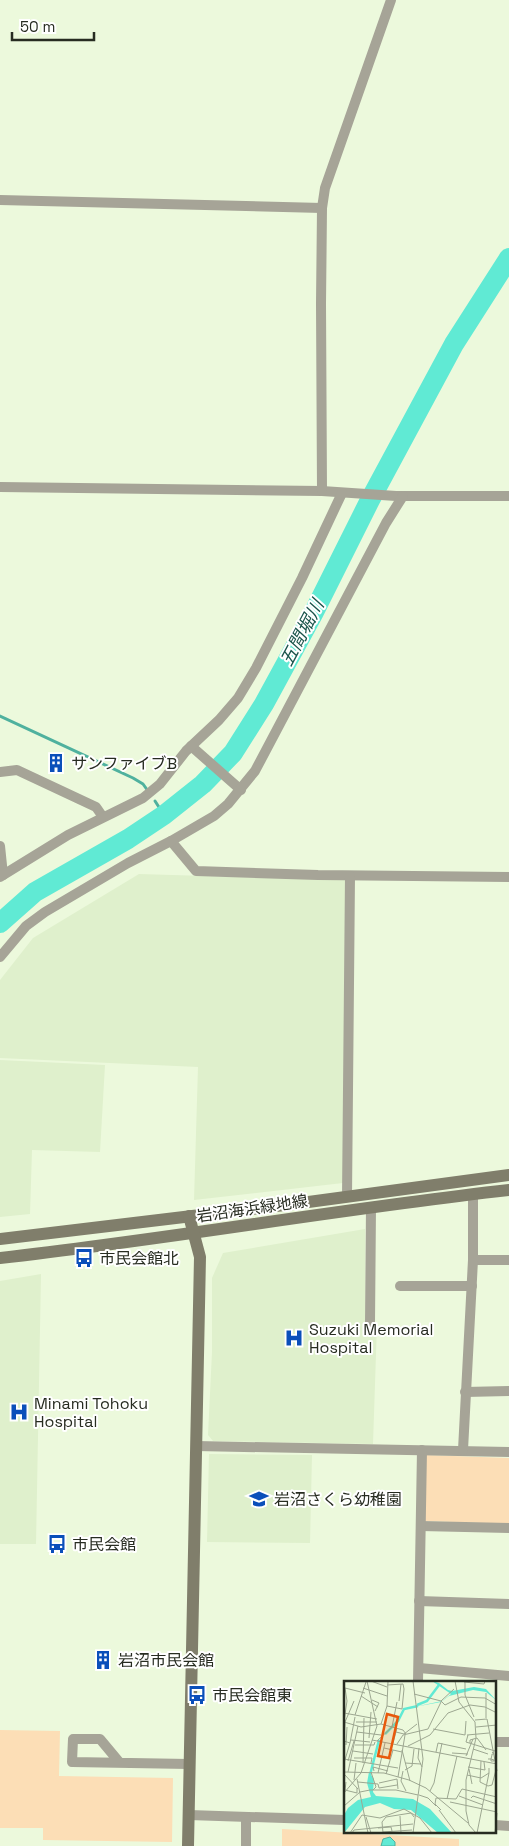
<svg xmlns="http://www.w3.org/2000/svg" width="509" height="1846" font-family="'Space Grotesk','Noto Sans JP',sans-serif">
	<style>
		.built { fill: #dff0cc }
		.green { fill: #fcdeb6 }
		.water { fill: #60ead4; stroke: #4fb19e }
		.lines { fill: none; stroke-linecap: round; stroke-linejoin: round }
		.stream { stroke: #4fb19e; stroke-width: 3 }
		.river { stroke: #60ead4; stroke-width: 20 }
		.street { stroke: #a6a497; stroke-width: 10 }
		.secondary { stroke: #807e6b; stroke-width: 12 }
		.labels { text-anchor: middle; stroke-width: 4; stroke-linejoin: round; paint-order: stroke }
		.poi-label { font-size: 16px; fill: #272c21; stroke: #fff; text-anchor: start }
		.street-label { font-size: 16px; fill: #272c21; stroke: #fff }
		.water-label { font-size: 18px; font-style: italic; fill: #1a544b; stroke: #fff }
		.inset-river { fill: none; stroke: #60ead4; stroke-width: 2.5 }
		.inset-road { fill: none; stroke: #9da791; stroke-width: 1 }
		.view { fill: #e8590c; fill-opacity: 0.15; stroke: #e8590c; stroke-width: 2.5 }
		.inset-edge { fill: none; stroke: #272c21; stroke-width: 2.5 }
	</style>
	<rect width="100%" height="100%" fill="#ecf9dc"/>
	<g class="built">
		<path d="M 139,874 L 346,880 L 343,1183 L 194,1200 L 198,1067 L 0,1058 L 0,980 L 33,938 Z"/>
		<path d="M 0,1060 L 105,1065 L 100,1152 L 32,1150 L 30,1214 L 0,1217 Z"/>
		<path d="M 365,1229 L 365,1323 L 377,1324 L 373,1444 L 213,1441 L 208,1435 L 212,1352 L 212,1278 L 223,1253 Z"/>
		<path d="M 41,1274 L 36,1544 L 0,1544 L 0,1281 Z"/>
		<path d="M 209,1454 L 312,1455 L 310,1543 L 207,1542 Z"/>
	</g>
	<g class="green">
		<path d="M 426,1455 L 509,1458 L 509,1524 L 425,1521 Z"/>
		<path d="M 0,1730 L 60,1731 L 59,1776 L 173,1778 L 172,1842 L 43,1840 L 43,1828 L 0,1828 Z"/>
		<path d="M 282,1829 L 459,1839 L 459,1846 L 282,1846 Z"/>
	</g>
	<path class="water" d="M 390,1837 L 395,1842 L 395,1846 L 381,1846 L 383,1839 Z"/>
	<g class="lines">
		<g class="stream">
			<path d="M 0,716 L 133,778 L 143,784 L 148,791"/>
			<path d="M 155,801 L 164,815"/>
		</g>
		<path class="river" d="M 0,923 L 35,892 L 128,839 L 164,815 L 203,784 L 233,753 L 264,704 L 313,614 L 370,500 L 454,344 L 509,258"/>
		<g class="street">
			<path d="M 0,200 L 322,208"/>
			<path d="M 0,487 L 322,491 L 396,496 L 509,496"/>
			<path d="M 322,491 L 321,304 L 322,208 L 325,188 L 391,0"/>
			<path d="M 191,746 L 241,790"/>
			<path d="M 0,772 L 17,770 L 96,807 L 103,817"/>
			<path d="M 171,841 L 196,871 L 318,875 L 509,877"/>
			<path d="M 0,846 L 3,875"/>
			<path d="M 0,877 L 68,835 L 143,798 L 160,784 L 186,751 L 219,720 L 238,698 L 256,668 L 302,578 L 342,493"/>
			<path d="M 0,957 L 26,926 L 45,912 L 128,863 L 171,841 L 214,816 L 228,804 L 255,771 L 386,523 L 403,496"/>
			<path d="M 347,1197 L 350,876"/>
			<path d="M 473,1260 L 509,1260"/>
			<path d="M 400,1286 L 472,1286"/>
			<path d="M 370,1323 L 371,1207"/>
			<path d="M 465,1392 L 509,1391"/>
			<path d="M 196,1446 L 509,1452"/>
			<path d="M 463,1450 L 473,1260 L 473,1194"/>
			<path d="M 421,1526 L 509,1528"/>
			<path d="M 419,1601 L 509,1604"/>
			<path d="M 419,1668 L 509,1676"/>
			<path d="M 418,1682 L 422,1450"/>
			<path d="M 495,1742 L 509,1742"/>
			<path d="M 120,1763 L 100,1739 L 73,1739 L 72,1762 L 189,1764"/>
			<path d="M 189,1815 L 345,1820"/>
			<path d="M 495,1825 L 509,1826"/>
			<path d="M 246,1846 L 246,1817"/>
		</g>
		<g class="secondary">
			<path d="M 0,1239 L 301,1203 L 509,1175"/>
			<path d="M 0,1258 C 170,1239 339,1209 509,1190"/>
			<path d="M 188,1846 L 200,1257 L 189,1216"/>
		</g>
	</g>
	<defs>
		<g id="building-bare" transform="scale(1.5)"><path d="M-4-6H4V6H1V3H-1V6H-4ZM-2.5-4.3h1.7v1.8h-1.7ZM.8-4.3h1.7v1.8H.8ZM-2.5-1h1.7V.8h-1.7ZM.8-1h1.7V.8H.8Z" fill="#0a4fba" stroke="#fff" stroke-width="2.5" paint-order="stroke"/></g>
		<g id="bus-bare" transform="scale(1.5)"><path d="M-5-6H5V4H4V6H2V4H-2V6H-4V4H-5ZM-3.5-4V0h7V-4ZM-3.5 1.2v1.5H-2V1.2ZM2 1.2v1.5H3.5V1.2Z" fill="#0a4fba" stroke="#fff" stroke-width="2.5" paint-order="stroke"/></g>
		<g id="hospital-bare" transform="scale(1.5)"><path d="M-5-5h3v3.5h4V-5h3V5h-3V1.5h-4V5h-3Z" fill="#0a4fba" stroke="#fff" stroke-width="2.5" paint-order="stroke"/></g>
		<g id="school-bare" transform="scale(1.5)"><path d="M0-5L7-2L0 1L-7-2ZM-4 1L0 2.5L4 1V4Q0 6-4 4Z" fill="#0a4fba" stroke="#fff" stroke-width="2.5" paint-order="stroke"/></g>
	</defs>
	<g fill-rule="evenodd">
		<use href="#building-bare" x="56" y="763"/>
		<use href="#bus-bare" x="84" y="1258"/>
		<use href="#hospital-bare" x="294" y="1338"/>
		<use href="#hospital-bare" x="19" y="1412"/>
		<use href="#school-bare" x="259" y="1499"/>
		<use href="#bus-bare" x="57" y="1544"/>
		<use href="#building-bare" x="103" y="1660"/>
		<use href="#bus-bare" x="197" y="1695"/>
	</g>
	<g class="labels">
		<g class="poi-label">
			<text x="71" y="769">サンファイブB</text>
			<text x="99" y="1264">市民会館北</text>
			<text x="309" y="1335">Suzuki Memorial<tspan x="309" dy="18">Hospital</tspan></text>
			<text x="34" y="1409">Minami Tohoku<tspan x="34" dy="18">Hospital</tspan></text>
			<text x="274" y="1505">岩沼さくら幼稚園</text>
			<text x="72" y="1550">市民会館</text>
			<text x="118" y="1666">岩沼市民会館</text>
			<text x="212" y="1701">市民会館東</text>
		</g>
		<g class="street-label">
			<text transform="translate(252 1208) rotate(-8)" y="6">岩沼海浜緑地線</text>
		</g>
		<g class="water-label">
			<text transform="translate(302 633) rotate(-62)" y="6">五間堀川</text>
		</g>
	</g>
	<g transform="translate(344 1681)">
		<rect width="152" height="152" fill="#ecf9dc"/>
		<path d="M 88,0 L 95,2 L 104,9 L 108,10 L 130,6 L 142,8 L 152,19 L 142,11 L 129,9 L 105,15 L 97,21 L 70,26 L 98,20 L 107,13 ZM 25,91 L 30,98 L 29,111 L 32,115 L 69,118 L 86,128 L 108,152 L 94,152 L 67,129 L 50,128 L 36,122 L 21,126 L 0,152 L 0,134 L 4,127 L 14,119 L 27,116 L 23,102 Z" fill="#60ead4"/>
		<path class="inset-river" d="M 73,24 L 83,20 L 95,4M 41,53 L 54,40 L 60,28 L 74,25M 26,94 L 35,59"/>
		<path class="inset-road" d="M 27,0 L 43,6M 69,0 L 79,78 L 69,152M 111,0 L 115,21 L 131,41 L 132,57 L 122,99 L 122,130 L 125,144 L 132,152M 121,0 L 121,14 L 130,36M 120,1 L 140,3 L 141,0M 1,7 L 21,12M 19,7 L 43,15M 142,12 L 142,37M 70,13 L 97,20 L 110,8M 17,15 L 34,26M 28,19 L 35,22 L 31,30M 55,20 L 57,3M 97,20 L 101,24 L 117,16 L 141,17 L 153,24M 43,25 L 58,28 L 60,8 L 59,3 L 43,4M 0,32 L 33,38M 11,34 L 22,1M 131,39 L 143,38 L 153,90M 0,40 L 3,20 L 1,7M 0,41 L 17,46 L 37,43 L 43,25 L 44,0M 1,41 L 10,20M 12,41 L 33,41M 37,43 L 59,49 L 62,53M 48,46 L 53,21M 132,46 L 153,44M 89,48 L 121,54 L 122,40M 13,51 L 37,54M 52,51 L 60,53 L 73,43M 123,54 L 145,52M 124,54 L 122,61 L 151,70M 0,57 L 1,41M 25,57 L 27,31M 7,59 L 26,61M 28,59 L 153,83M 0,60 L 6,62 L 11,36M 33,60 L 48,46M 49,62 L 53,47M 126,62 L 126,59 L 133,57 L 142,69M 53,63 L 59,54 L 84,48 L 97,21M 2,64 L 3,46M 11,64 L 30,64 L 31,61M 64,65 L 86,54 L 104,32 L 126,24 L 141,26 L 153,32M 40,67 L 58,71M 75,67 L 74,77 L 78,86M 129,68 L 144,73M 58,69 L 66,100M 9,70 L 29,73M 92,71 L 94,62 L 122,68M 108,72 L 124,73M 122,75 L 129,58M 10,77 L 28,77 L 27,82M 0,78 L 54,87M 144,78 L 147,78 L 150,79 L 150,80 L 147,80 L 147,78 L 148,74 L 148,73 L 150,73 L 148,71M 4,80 L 10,60M 137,80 L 136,101 L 144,105M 0,82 L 6,62M 19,82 L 20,37M 61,82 L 77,83M 124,86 L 141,89 L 140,81M 125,88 L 128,103M 61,89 L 68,85 L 70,68M 30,90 L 29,86 L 44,90M 59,90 L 57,100 L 62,110M 0,91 L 40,92 L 65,99 L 82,107 L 124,142M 4,91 L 14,45M 27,91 L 32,106 L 29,109M 34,92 L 41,62M 0,93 L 14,108M 42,93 L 49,69M 123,94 L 137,97 L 145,92 L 145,87M 54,96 L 61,54M 13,98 L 24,152M 10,99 L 12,82M 2,101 L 1,109 L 13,112 L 13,107M 14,101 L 34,103M 35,102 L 53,98 L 54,108M 34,103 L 35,107 L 53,104M 144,105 L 148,104 L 152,89M 86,110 L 90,102 L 98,62M 0,112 L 17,92 L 33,45 L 23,0M 75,114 L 84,117 L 92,125M 115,115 L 139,124M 127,117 L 129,115 L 153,123M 103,118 L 113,75M 106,121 L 153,131M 0,125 L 16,111 L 26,109 L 52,109 L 74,114M 95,129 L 112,152M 97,129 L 91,123 L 92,117 L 112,118 L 118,108 L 153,116M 56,135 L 57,152M 22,136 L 27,152M 34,147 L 47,146 L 48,150M 39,151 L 68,149M 6,152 L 18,134 L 36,137 L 60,128 L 76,137 L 88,152M 8,152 L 10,149 L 69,143M 39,152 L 38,141 L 42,136 L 67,132 L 70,136M 133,152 L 145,92M 151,152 L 153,132"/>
		<path class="view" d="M 43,33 L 54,36 L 45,77 L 34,75 Z"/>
		<rect width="152" height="152" class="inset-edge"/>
	</g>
	<path d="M12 32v8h82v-8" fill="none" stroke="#272c21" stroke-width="2.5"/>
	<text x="20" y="32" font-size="15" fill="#272c21" stroke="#ffffff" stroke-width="4" paint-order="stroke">50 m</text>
</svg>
